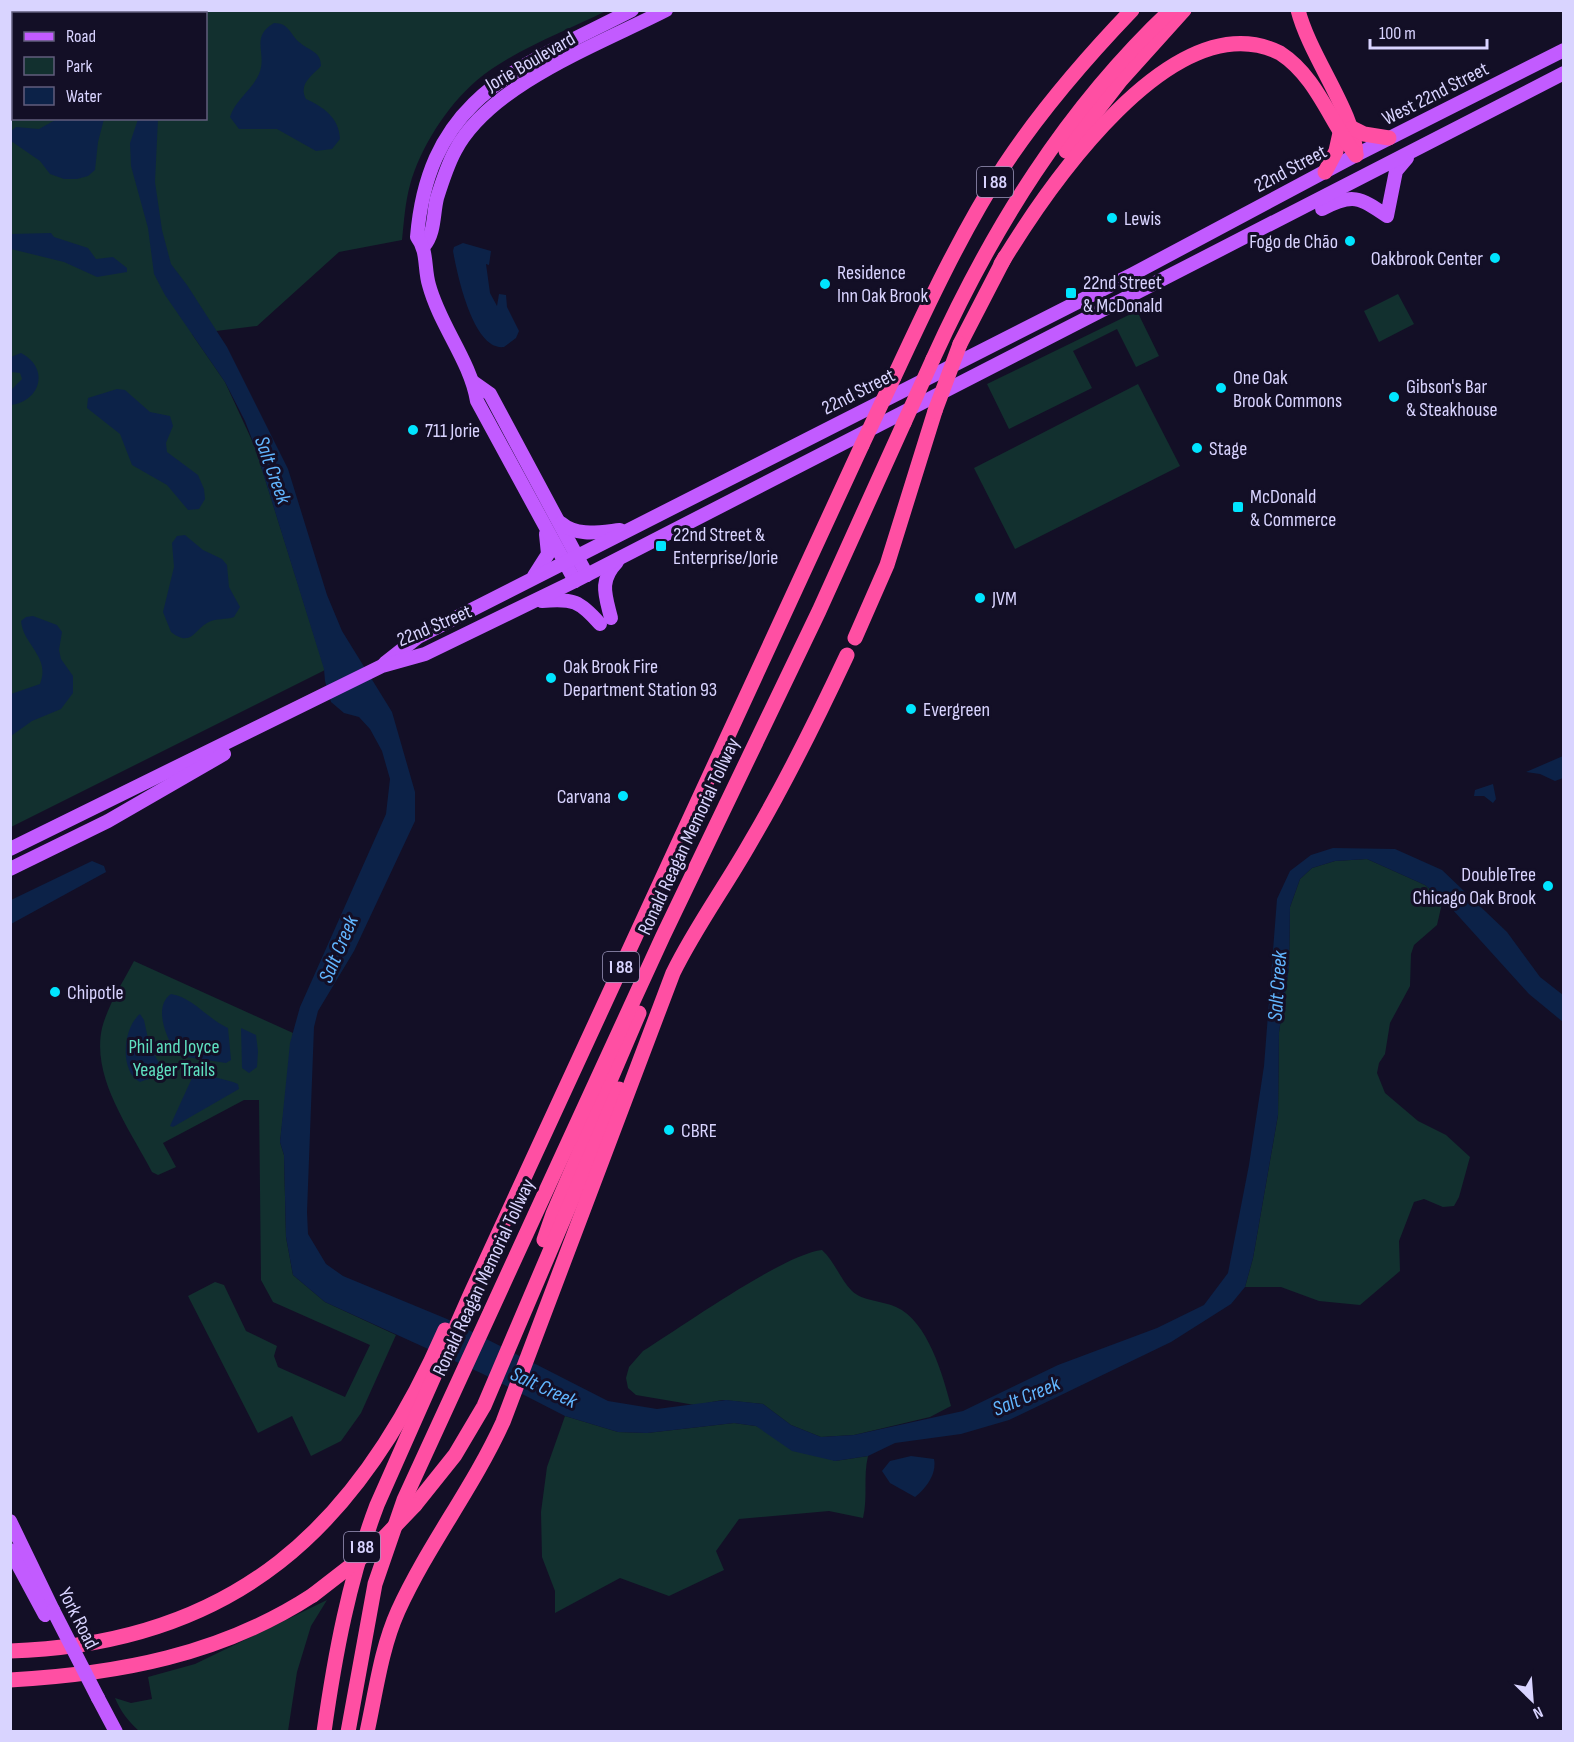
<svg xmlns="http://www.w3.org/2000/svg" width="1574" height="1742" font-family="'Sofia Sans Condensed',sans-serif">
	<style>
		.green { fill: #12302f; fill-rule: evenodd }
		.water { fill: #0c2248 }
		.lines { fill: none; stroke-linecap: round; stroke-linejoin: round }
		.major { stroke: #c25bff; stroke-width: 14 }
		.highway { stroke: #ff4fa3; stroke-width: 15 }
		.major-bridge { stroke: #c25bff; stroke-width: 14 }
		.highway-bridge { stroke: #ff4fa3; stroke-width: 15 }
		.poi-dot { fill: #00e5ff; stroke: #130f26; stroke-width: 2 }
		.labels { text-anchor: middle; stroke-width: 6; stroke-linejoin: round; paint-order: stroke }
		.shield { fill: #130f26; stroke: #9e99be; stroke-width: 1.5 }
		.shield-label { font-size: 18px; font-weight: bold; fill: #d9d4ff }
		.street-label { font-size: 20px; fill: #d9d4ff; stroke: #130f26 }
		.poi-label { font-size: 20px; fill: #d9d4ff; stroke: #130f26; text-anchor: start }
		.park-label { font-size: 20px; fill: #5fe0c0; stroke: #130f26 }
		.water-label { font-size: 21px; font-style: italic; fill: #62b6ff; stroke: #130f26 }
	</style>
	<rect width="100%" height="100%" fill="#130f26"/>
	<g class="green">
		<path d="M 11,11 L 606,11 C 564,32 513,50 476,81 C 447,106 420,148 410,185 C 405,203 404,222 402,240 L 339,252 L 257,326 L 192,334 L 225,382 L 255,447 L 325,670 L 11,827 ZM 14,14 L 206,14 L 206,118 L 14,118 Z"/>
		<path d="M 1398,294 L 1414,324 L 1379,342 L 1364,311 Z"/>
		<path d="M 1137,311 L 1159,356 L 1136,367 L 1117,329 L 1073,351 L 1092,388 L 1009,429 L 987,384 Z"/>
		<path d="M 1138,384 L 1180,466 L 1015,549 L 974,468 Z"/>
		<path d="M 1367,859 L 1425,885 L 1443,899 L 1437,925 L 1414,945 L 1411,954 L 1410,986 L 1390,1023 L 1385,1054 L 1379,1063 L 1377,1073 L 1385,1093 L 1418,1121 L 1446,1135 L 1470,1157 L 1459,1197 L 1454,1206 L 1443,1207 L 1424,1199 L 1414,1202 L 1399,1241 L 1400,1271 L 1360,1305 L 1319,1301 L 1281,1287 L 1245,1287 L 1253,1258 L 1278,1115 L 1279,1032 L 1289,967 L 1290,907 L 1300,879 L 1312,868 L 1335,861 Z"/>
		<path d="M 134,961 L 293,1033 L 280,1142 L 284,1155 L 286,1237 L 293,1275 L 325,1302 L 396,1335 L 361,1413 L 341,1441 L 311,1456 L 292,1416 L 258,1433 L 188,1296 L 215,1282 L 224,1285 L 246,1331 L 277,1346 L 274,1356 L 278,1367 L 345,1397 L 370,1345 L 273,1302 L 261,1280 L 259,1100 L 244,1100 L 163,1143 L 176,1167 L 158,1175 L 152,1172 C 130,1129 91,1078 102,1028 C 108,1005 123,982 134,961 Z"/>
		<path d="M 822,1250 C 835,1262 840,1279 852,1291 C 862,1301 884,1301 896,1307 C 928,1321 943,1376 951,1406 L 930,1417 L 854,1435 L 821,1437 L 791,1425 L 763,1404 L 723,1400 L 695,1405 L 636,1395 L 628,1388 L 626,1378 L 629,1367 L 643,1351 C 681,1327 784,1254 822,1250 Z"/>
		<path d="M 565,1416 L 618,1432 L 647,1433 L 734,1423 L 756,1426 L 835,1461 L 868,1456 C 863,1477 868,1497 863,1518 L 829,1511 L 739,1519 L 716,1551 L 724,1570 L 669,1596 L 620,1578 L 555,1613 L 555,1591 L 542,1557 L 541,1512 L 547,1467 Z"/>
		<path d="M 327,1600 L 311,1626 L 297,1672 L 288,1731 L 139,1731 C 128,1721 121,1712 115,1698 L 131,1703 L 152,1699 L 148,1677 L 195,1664 Z"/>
	</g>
	<g class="water">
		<path d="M 94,10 L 99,13 L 14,14 L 13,29 L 11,29 L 11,11 Z"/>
		<path d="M 274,23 C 289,23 290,34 299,42 C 309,51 321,51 321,66 C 312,76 298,84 306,99 C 323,107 339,117 340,139 L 332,149 L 316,151 L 277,129 L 239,129 L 230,117 C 235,100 252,90 259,74 C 268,53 249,38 274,23 Z"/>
		<path d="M 57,119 L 104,119 L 98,142 L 95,170 L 88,176 L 77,179 L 64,179 L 50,174 L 40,161 L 11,141 L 11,131 L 16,127 L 39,129 Z"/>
		<path d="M 138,119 L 158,119 L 155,182 L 162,230 L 171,264 L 187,285 L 227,347 L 288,469 L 327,595 L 342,631 L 392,712 L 415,792 L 415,821 L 354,951 L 318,1011 L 314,1027 L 307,1212 L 308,1234 L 326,1264 L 343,1276 L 447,1319 L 608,1401 L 657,1409 L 726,1400 L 763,1404 L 791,1425 L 821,1437 L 854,1435 L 963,1411 L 1058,1365 L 1157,1328 L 1204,1305 L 1228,1273 L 1249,1165 L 1264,1066 L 1277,899 L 1290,871 L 1311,855 L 1333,848 L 1395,849 L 1442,870 L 1507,932 L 1540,977 L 1563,995 L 1563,1022 L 1529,994 L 1443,899 L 1425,885 L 1367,859 L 1335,861 L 1312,868 L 1300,879 L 1290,907 L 1289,967 L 1279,1032 L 1278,1115 L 1253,1258 L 1245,1287 L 1231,1304 L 1171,1342 L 1009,1420 L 961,1434 L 895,1443 L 868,1456 L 835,1461 L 792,1451 L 756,1426 L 734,1423 L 647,1433 L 618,1432 L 565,1416 L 483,1374 L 325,1302 L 293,1275 L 286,1237 L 284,1155 L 280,1142 L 290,1043 L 300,1007 L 386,814 L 390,779 L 382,751 L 370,729 L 359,717 L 344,713 L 331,702 L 325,681 L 324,669 L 255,447 L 245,421 L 225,382 L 165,295 L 154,274 L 148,228 L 131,166 L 130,143 Z"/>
		<path d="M 51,233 L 54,237 L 88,248 L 96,259 L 113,257 L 127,268 L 127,272 L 97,277 L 64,262 L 11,249 L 11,234 Z"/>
		<path d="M 463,243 L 491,251 L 489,265 L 486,264 L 490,293 L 497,306 L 499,294 L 506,295 L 507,307 L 519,331 L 516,338 L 504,347 C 473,351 457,273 453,251 L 454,247 Z"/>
		<path d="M 21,353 C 50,368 41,401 11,405 L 11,390 L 22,379 L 20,373 L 11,372 L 11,357 Z"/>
		<path d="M 117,389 L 125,390 L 150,412 L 170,416 L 173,426 L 166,443 L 167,452 L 198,475 L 204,489 L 205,499 L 199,509 L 188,510 L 167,485 L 132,465 L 120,434 L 87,408 L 88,398 Z"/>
		<path d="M 185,535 L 203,550 L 222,559 L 227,565 L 229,587 L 240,607 L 234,617 C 226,620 216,618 209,622 C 194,629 192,648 171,632 L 163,612 L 174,567 L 172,543 L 177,536 Z"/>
		<path d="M 33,616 L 57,625 L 62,632 L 59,650 L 61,659 L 73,676 L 73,693 L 61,709 L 32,721 L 11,736 L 11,694 L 40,684 C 51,657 23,645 21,621 L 26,617 Z"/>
		<path d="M 1563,756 L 1563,778 L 1555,781 L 1540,774 L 1526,772 Z"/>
		<path d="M 1493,784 L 1496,799 L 1493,803 L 1484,796 L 1474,796 L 1475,790 Z"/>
		<path d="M 92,861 L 104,866 L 106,872 L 11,924 L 11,900 Z"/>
		<path d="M 171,994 C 192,997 208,1019 228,1028 L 231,1060 L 226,1063 L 187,1057 L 176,1052 C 166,1038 153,1006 171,994 Z"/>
		<path d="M 140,1014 L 144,1020 L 150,1048 L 160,1064 L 148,1079 L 140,1082 C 119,1072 123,1027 140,1014 Z"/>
		<path d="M 241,1028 L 256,1035 L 258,1051 L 257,1067 L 249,1073 L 242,1068 Z"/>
		<path d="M 203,1074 L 233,1082 L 238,1084 L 239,1089 L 173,1127 L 170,1126 L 192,1078 Z"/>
		<path d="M 911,1456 L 934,1459 C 937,1474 926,1488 915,1497 L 890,1483 L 882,1471 L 890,1461 Z"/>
	</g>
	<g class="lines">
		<g class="major">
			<path d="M 1322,209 C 1353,193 1359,197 1387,216 L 1396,171 L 1407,158"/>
			<path d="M 424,246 C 435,233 433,214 437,198 C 442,182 447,166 455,151 C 490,84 600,44 666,10"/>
			<path d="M 473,382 L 490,394 L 587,575"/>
			<path d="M 561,523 C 577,537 600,532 620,530"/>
			<path d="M 534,576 L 548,554 L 546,534"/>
			<path d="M 575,581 L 477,401 C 470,360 440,326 429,285 C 424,269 428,251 417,237 C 429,94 520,68 632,10"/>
			<path d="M 542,601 C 573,598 580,601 600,624"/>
			<path d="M 611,618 C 605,594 599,581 617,562"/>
			<path d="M 385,663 L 418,637 L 1133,274 L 1356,155 L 1564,50"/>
			<path d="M 10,849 L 382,666 L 425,654 L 575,581 L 1564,73"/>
			<path d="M 10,869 L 108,821 L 224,754"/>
			<path d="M 10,1521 L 53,1610"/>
			<path d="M 10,1550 L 45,1615"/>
			<path d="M 98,1698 L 116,1732"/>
		</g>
		<g class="highway">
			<path d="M 1298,10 C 1310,57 1355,113 1356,155"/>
			<path d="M 1352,128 L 1364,134 L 1389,138"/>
			<path d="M 1066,151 L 1121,80 L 1184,10"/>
			<path d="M 1325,172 L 1336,151 L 1340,133"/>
			<path d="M 1001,264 C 1046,190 1173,0 1280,53 C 1317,77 1330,122 1356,155"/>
			<path d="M 960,344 L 1005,257"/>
			<path d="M 933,359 C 992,229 1066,109 1171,10"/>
			<path d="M 894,377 C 927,306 961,233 1004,166 C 1041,110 1085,59 1132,10"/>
			<path d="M 855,638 L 887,565 L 935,411"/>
			<path d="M 544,1240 L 553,1214 L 639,1013"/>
			<path d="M 415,1505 L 455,1455 L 484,1406 L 619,1089"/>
			<path d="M 10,1651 C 234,1644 359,1528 445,1330"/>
			<path d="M 10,1680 C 118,1674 221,1655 313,1595"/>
			<path d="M 324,1732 C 335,1654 349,1579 377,1505 L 471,1293 L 862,445"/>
			<path d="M 348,1732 L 375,1584 L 404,1500 L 663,936 L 819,611 L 904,423"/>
			<path d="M 367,1732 C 376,1691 381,1649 398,1611 C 428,1545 473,1488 503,1422 L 673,973 C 695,928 725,887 750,843 C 786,782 817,719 847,655"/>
		</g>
		<path class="major-bridge" d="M 53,1610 L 98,1698"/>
		<g class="highway-bridge">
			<path d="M 935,411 L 960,344"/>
			<path d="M 904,423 L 933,359"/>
			<path d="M 862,445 L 894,377"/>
			<path d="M 313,1595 L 375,1547 L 415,1505"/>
		</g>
	</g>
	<g class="poi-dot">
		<circle cx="1112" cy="218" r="6"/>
		<circle cx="1350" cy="241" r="6"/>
		<circle cx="1495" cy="258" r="6"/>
		<circle cx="825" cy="284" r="6"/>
		<rect x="1065" y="287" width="12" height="12" rx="3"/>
		<circle cx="1221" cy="388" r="6"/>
		<circle cx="1394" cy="397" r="6"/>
		<circle cx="413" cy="430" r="6"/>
		<circle cx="1197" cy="448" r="6"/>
		<rect x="1232" y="501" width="12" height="12" rx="3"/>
		<rect x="655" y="540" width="12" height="12" rx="3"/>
		<circle cx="980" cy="598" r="6"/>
		<circle cx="551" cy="678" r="6"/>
		<circle cx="911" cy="709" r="6"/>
		<circle cx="623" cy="796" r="6"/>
		<circle cx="1548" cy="886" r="6"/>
		<circle cx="55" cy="992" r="6"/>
		<circle cx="669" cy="1130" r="6"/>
	</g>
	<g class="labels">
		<g class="shield">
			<rect x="977" y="167" width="36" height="30" rx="4.5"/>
			<rect x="603" y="952" width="36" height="30" rx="4.5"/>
			<rect x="344" y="1532" width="36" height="30" rx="4.5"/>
		</g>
		<g class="shield-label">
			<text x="995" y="188">I 88</text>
			<text x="621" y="973">I 88</text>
			<text x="362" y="1553">I 88</text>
		</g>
		<g class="street-label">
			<text transform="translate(530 61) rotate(-30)" y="7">Jorie Boulevard</text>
			<text transform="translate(1435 93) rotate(-27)" y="7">West 22nd Street</text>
			<text transform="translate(1290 168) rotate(-28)" y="7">22nd Street</text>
			<text transform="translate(858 391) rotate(-27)" y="7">22nd Street</text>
			<text transform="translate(434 625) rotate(-23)" y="7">22nd Street</text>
			<text transform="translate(688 836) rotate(-65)" y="7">Ronald Reagan Memorial Tollway</text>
			<text transform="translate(483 1277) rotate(-65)" y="7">Ronald Reagan Memorial Tollway</text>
			<text transform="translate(79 1618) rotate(63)" y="7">York Road</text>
		</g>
		<g class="poi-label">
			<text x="1124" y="225">Lewis</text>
			<text x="1338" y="248" text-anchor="end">Fogo de Chão</text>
			<text x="1483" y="265" text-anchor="end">Oakbrook Center</text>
			<text x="837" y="279">Residence<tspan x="837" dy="23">Inn Oak Brook</tspan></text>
			<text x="1083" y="289">22nd Street<tspan x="1083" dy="23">&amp; McDonald</tspan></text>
			<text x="1233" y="384">One Oak<tspan x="1233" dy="23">Brook Commons</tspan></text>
			<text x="1406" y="393">Gibson's Bar<tspan x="1406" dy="23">&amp; Steakhouse</tspan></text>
			<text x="425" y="437">711 Jorie</text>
			<text x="1209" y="455">Stage</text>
			<text x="1250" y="503">McDonald<tspan x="1250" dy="23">&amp; Commerce</tspan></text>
			<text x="673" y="541">22nd Street &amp;<tspan x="673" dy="23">Enterprise/Jorie</tspan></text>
			<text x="992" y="605">JVM</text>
			<text x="563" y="673">Oak Brook Fire<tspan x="563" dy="23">Department Station 93</tspan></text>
			<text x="923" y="716">Evergreen</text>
			<text x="611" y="803" text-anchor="end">Carvana</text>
			<text x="1536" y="881" text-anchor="end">DoubleTree<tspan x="1536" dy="23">Chicago Oak Brook</tspan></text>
			<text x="67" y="999">Chipotle</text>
			<text x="681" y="1137">CBRE</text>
		</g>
		<g class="park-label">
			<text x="174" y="1053">Phil and Joyce<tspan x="174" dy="23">Yeager Trails</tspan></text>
		</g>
		<g class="water-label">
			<text transform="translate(273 470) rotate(70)" y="7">Salt Creek</text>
			<text transform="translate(338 949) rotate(-67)" y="7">Salt Creek</text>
			<text transform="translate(1277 986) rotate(-86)" y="7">Salt Creek</text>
			<text transform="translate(544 1387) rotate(25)" y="7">Salt Creek</text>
			<text transform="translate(1026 1396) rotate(-23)" y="7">Salt Creek</text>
		</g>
	</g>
	<rect width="1574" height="1742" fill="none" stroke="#d9d4ff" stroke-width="24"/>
	<rect x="12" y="12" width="195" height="108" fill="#130f26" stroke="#625e7d" stroke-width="1.5"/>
	<rect x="24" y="32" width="30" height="9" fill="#c25bff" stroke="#625e7d" stroke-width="1.5"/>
	<text x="66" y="42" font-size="18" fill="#d9d4ff">Road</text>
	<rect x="24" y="57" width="30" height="18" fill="#12302f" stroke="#625e7d" stroke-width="1.5"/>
	<text x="66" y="72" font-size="18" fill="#d9d4ff">Park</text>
	<rect x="24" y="87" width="30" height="18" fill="#0c2248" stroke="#625e7d" stroke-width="1.5"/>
	<text x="66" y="102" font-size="18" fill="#d9d4ff">Water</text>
	<g transform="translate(1532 1700) rotate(155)" stroke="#130f26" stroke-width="4.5" paint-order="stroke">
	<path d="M0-4.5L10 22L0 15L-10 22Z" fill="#d9d4ff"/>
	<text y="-9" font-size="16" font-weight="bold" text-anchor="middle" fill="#d9d4ff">N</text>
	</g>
	<path d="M1370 39v9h117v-9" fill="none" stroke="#d9d4ff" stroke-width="3"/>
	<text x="1379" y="39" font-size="18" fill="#d9d4ff" stroke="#130f26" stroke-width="4.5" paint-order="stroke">100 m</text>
</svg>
